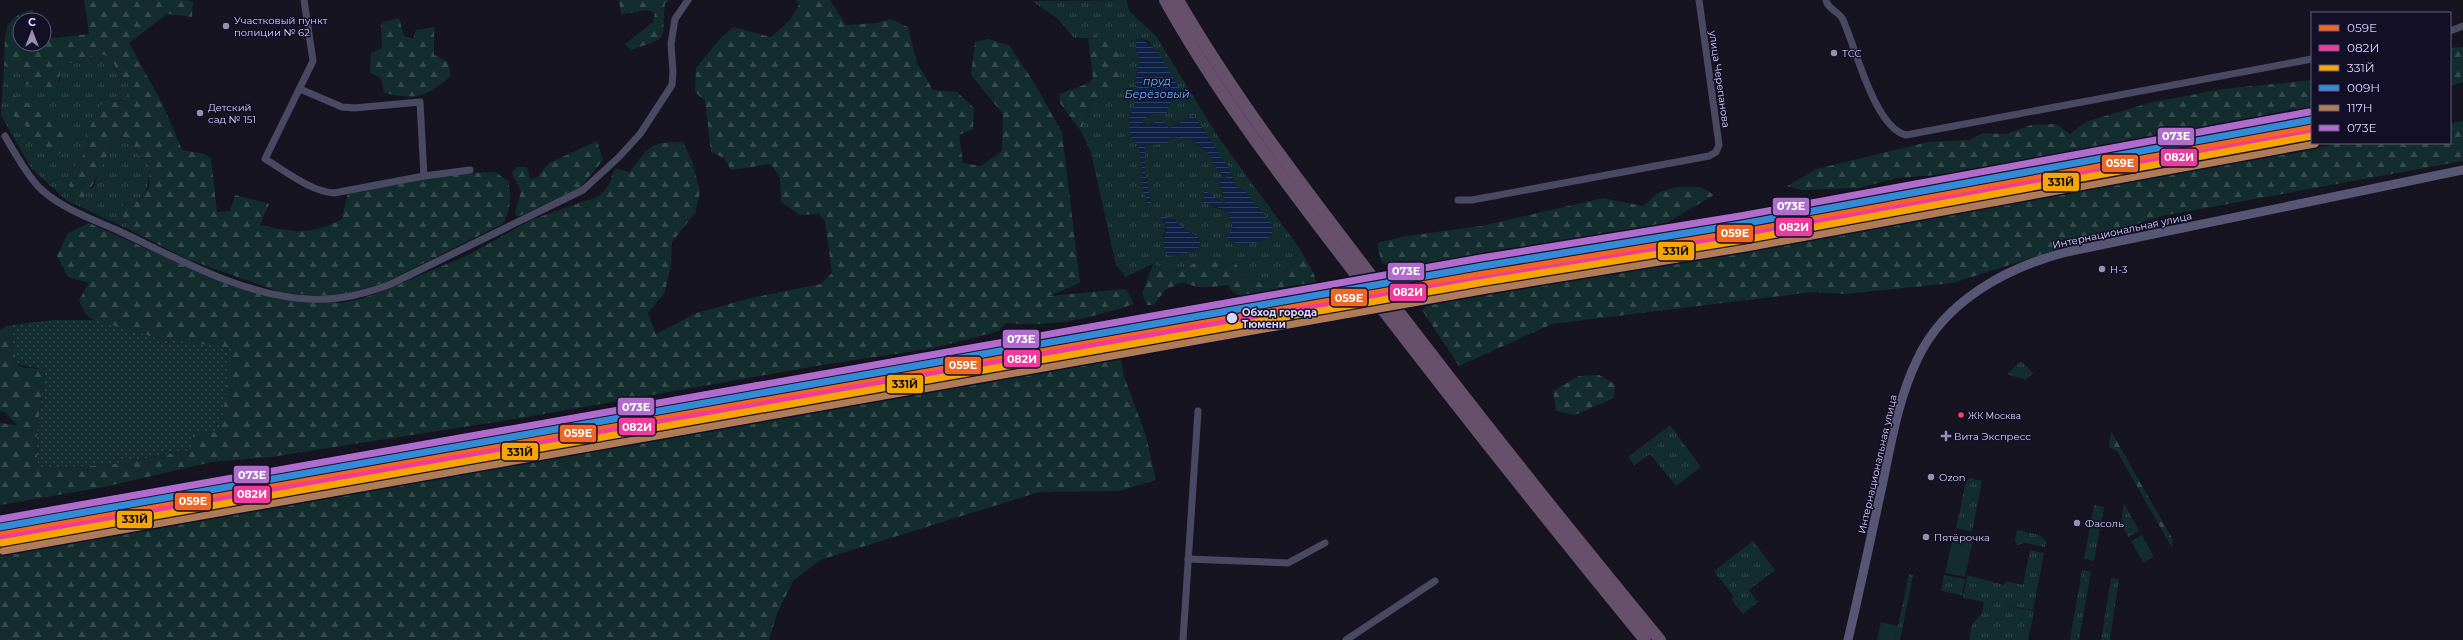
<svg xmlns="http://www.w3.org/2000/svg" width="2463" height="640" font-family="Montserrat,sans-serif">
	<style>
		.grass { fill: url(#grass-tufts); fill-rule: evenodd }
		.forest { fill: url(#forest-firs) }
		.garden { fill: url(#garden-dots) }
		.pitch { fill: #132c2d }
		.water { fill: url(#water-rules) }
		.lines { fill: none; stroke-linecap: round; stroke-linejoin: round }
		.street { stroke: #4a4962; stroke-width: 7 }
		.secondary { stroke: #575674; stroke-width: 9 }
		.highway { stroke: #67516a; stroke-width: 12 }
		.rail-1-casing { stroke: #130f26; stroke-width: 10 }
		.rail-2-casing { stroke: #130f26; stroke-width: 10 }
		.rail-3-casing { stroke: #130f26; stroke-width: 10 }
		.rail-4-casing { stroke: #130f26; stroke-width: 10 }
		.rail-5-casing { stroke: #130f26; stroke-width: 10 }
		.rail-6-casing { stroke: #130f26; stroke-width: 10 }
		.rail-1 { stroke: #f26522; stroke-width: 7 }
		.rail-2 { stroke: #f13a9d; stroke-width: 7 }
		.rail-3 { stroke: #f7a600; stroke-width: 7 }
		.rail-4 { stroke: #338bd7; stroke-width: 7 }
		.rail-5 { stroke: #b07c57; stroke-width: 7 }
		.rail-6 { stroke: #b06ccc; stroke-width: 7 }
		.poi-dot { fill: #9591b1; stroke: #130f26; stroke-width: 1.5 }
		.stop-dot { fill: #d9d4ff; stroke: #130f26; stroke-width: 1.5 }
		.bus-dot { fill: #f34667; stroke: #130f26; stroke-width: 1.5 }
		.labels { text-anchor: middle; stroke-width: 3; stroke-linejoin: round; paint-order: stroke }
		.bus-label { font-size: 9px; fill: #d9d4ff; stroke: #130f26; text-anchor: start }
		.poi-label { font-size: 10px; fill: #d9d4ff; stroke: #130f26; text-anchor: start }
		.street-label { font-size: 10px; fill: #d9d4ff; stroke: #130f26 }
		.stop-label { font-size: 10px; font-weight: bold; fill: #d9d4ff; stroke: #130f26; text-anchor: start }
		.water-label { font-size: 11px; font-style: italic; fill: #62b6ff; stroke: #130f26 }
		.line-badge { stroke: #130f26; stroke-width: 1.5 }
		.badge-label { font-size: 11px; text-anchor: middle; font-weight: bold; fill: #fff }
		.pale-badge-label { font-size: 11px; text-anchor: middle; font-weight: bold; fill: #111 }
	</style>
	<defs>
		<pattern id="grass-tufts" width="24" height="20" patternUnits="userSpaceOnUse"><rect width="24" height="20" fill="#132c2d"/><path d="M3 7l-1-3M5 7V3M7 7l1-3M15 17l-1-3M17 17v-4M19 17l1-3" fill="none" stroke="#354a4c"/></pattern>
		<pattern id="forest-firs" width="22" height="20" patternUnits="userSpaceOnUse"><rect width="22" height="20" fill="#132c2d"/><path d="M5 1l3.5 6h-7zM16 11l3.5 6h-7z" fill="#354a4c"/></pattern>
		<pattern id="garden-dots" width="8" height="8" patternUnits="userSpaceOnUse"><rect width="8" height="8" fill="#132c2d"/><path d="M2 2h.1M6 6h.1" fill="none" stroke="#354a4c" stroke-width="1.8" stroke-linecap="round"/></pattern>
		<pattern id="water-rules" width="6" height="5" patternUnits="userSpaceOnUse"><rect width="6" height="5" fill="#0d2144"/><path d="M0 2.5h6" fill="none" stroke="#304060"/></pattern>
	</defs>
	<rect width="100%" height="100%" fill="#161421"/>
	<g class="grass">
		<path d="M 1127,0 L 1129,11 L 1156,36 L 1219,138 L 1300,249 L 1287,270 L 1269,281 L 1256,282 L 1245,277 L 1234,261 L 1206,259 L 1175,271 L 1152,264 L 1126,277 L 1116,265 L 1091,153 L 1081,131 L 1091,102 L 1108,92 L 1105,34 L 1088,38 L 1074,38 L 1058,19 L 1032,1 ZM 1137,37 L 1148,41 L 1167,69 L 1166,114 L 1153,114 L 1142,120 L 1146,126 L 1161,120 L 1168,128 L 1194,115 L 1228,167 L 1236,186 L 1246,192 L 1255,205 L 1231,241 L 1225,236 L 1233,230 L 1229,211 L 1213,207 L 1204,191 L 1226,206 L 1218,177 L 1228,182 L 1213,164 L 1209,154 L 1191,139 L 1171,137 L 1145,145 L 1145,172 L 1151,203 L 1143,189 L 1142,167 L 1138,144 L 1129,118 L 1139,94 C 1132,81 1137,77 1139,64 C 1140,54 1133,50 1137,37 ZM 1175,219 L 1179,226 L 1198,237 L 1163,237 L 1167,225 L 1161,220 Z"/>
		<path d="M 98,53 L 112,58 L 117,72 L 128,83 L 127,100 L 117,101 L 89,130 L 88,148 L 65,181 L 93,188 L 105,157 L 115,140 L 127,142 L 150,166 C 148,195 145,198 119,212 L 130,230 L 66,200 L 31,168 L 1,115 L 4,65 L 19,71 L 26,84 L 60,82 L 60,73 L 65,65 Z"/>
		<path d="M 2021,361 L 2033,373 L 2026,380 L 2007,374 Z"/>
		<path d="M 1670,425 L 1701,467 L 1676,486 L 1650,454 L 1634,465 L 1628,457 Z"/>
		<path d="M 1970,478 L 1982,481 L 1972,532 L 1956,528 L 1966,481 Z"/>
		<path d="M 2124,503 L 2139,531 L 2128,537 L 2121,523 Z"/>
		<path d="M 2094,505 L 2104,507 L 2094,561 L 2084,559 Z"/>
		<path d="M 2017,530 L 2040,535 L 2046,541 L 2045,547 L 2025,543 L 2017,545 L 2015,540 Z"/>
		<path d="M 1753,541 L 1775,570 L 1749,590 L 1758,602 L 1743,614 L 1731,599 L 1734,597 L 1714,571 Z"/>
		<path d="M 2030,550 L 2044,553 L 2033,610 L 2004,605 L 2034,611 L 2028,640 L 1969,640 L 1972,625 L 1982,613 L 1984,602 L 1963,598 L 1967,575 L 2004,585 L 2006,581 L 2023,585 Z"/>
		<path d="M 2082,570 L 2091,572 L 2079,640 L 2070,640 Z"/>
		<path d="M 1909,574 L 1913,575 L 1900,640 L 1895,640 Z"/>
		<path d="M 1944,575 L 1965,579 L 1962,595 L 1941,591 Z"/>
		<path d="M 2111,578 L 2119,579 L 2110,640 L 2101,640 Z"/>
	</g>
	<g class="forest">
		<path d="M 84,0 L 187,0 L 193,2 L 192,17 L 167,14 L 129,43 L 163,105 L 182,150 L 205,154 L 211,159 L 217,212 L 230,211 L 235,195 L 269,204 L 260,225 C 292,232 312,236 342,219 L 348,192 L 447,174 L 495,172 L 508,181 C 512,197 510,209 504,223 L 386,282 L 340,296 L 308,295 L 280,292 L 187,259 L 130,230 L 119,212 L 124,203 L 138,201 L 149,188 L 150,166 L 127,142 L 115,140 C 103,160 98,182 82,199 L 65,181 L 88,148 L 89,130 L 100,105 L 127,100 L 128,83 L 117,72 L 112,58 L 98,53 L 65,65 L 60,73 L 58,87 L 51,91 L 26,84 L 19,71 L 4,65 C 6,33 0,19 33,9 L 33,20 L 20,20 L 20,44 L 44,44 L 44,39 L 89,34 Z"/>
		<path d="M 619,0 L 671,0 L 665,3 C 661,45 671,35 631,50 L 625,44 L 653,22 L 655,12 L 645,10 L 621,15 Z"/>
		<path d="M 795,0 L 830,0 L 846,25 L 876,23 L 891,19 L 908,27 L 917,63 L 933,90 L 957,92 L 974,108 L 973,129 L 959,135 L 963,163 L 981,166 L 1002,151 L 1003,114 L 971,75 L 975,42 L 988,39 L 1009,45 L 1033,81 L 1062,132 L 1080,283 L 1049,296 L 1126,289 L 1134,304 C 1089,319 1053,327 1006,323 L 999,331 L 934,348 L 822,365 L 521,418 L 271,457 L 212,462 L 104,487 L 0,505 L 0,423 L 17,425 L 4,412 L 0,411 L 0,329 L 11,325 L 16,364 L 22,367 L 45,370 L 36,442 L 38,470 L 112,464 L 193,450 L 193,433 L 231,348 C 202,345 104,333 86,314 C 83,310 81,304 79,300 L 89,283 L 68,277 L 57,256 L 68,233 L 89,223 L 183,265 L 277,299 L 340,303 L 361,299 L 393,287 L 468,255 L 531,220 L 599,196 L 609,185 L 615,168 L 629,172 C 651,146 648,142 683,142 L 692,161 L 700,192 L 695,213 L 672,242 L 671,264 L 665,292 L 648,313 L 656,334 L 696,313 L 751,298 L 821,284 L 832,273 L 825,221 L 819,214 L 800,215 L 781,202 L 780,178 L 771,164 L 731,170 L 724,158 L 711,152 L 705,101 L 695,92 L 696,68 L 719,40 L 733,27 L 771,37 L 790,20 L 800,3 Z"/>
		<path d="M 399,18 L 404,36 L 413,39 L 416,30 L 434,27 L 434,55 L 448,62 L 451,76 C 425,98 418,100 384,93 L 381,78 L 370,73 L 371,53 L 382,48 L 381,23 Z"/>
		<path d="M 1105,33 C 1119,49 1120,58 1120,78 L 1108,92 L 1091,102 L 1081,131 L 1060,103 L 1059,94 L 1089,83 L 1093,78 L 1088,38 Z"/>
		<path d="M 2463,47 L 2463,82 L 2450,86 L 2450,48 Z"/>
		<path d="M 2312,80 L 2312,109 L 2293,109 L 2115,150 L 2038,163 L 1995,166 L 1951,174 L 1897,178 L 1859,188 L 1801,190 L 1787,186 L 1816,169 L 1928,142 L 1969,140 L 1983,133 L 2006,134 L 2031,125 L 2056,124 L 2070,134 L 2085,122 L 2149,103 L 2222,89 Z"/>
		<path d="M 13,95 L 61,122 L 72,132 C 69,146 61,155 48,160 L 29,129 L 14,116 L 8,105 Z"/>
		<path d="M 2463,121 L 2463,161 L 2162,216 L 1953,283 L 1845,294 L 1812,292 L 1552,324 L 1459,366 L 1422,310 L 1432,300 L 1612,271 L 2343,143 L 2450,143 L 2450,123 Z"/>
		<path d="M 597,141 L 603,160 L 580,188 L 517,217 L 515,212 L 521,192 L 512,173 L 516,167 L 527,167 L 530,179 L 537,177 L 549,163 Z"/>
		<path d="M 1675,187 L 1701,187 L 1714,195 L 1648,234 L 1548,248 L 1508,248 L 1488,264 L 1455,270 L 1399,274 L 1381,261 L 1377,243 L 1407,236 L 1481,226 L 1603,198 L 1644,206 L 1657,193 Z"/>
		<path d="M 1300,249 L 1314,274 L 1316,282 C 1299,287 1259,301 1242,296 C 1234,294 1232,291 1228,285 C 1208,287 1202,290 1182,282 L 1165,290 L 1154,305 L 1147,305 L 1142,294 L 1153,264 L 1175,271 L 1206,259 L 1221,257 L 1234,261 L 1245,277 L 1256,282 L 1269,281 L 1287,270 Z"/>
		<path d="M 1119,349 L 1124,376 L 1146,436 L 1156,480 L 1120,491 L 1039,492 L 820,560 L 793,581 L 777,614 L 769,640 L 0,640 L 0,547 L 365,480 L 450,473 L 824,400 L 967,377 Z"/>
		<path d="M 1599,375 L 1615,384 L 1614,398 L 1575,415 L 1556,411 L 1553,391 L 1579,376 Z"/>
		<path d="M 2111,431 L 2173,540 L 2172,548 L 2117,451 L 2109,447 Z"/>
	</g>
	<path class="garden" d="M 55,320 L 94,320 L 157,338 L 231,348 L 228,380 L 220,432 L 193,433 L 193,450 L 112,464 L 38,470 L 36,442 L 45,370 L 16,364 L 11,325 Z"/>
	<g class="pitch">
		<path d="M 2142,535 L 2154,557 L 2143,563 L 2131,541 Z"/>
		<path d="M 1953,537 L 1973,541 L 1965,577 L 1945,573 Z"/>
		<path d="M 1881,622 L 1898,626 L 1895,640 L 1877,640 Z"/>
	</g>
	<g class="water">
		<path d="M 1137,37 C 1160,46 1170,74 1183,94 L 1171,101 L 1166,114 L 1153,114 L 1142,120 L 1145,126 L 1161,120 L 1169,128 L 1194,115 L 1228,167 L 1236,186 L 1246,192 L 1272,224 L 1272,236 C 1257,244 1238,249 1225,236 L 1233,230 L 1229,211 L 1204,203 L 1204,190 L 1226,205 L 1218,177 L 1228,181 L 1213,164 L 1209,154 L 1200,146 L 1191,139 L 1171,137 L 1167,144 L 1145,145 L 1145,172 L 1151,203 L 1147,203 L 1143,189 L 1142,167 L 1138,145 L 1131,137 L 1129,118 L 1139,94 C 1132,80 1137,78 1139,64 C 1140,54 1133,49 1137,37 Z"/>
		<path d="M 1159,216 C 1176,216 1183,231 1198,237 L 1201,245 L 1196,251 L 1169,256 C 1160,246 1165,237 1167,225 Z"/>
	</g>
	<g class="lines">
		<g class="street">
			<path d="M 304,0 L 313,61 L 265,159 C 286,171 309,191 334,193 L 424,176 L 470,170"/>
			<path d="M 1826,0 C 1828,10 1839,11 1843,20 C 1856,48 1874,127 1906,135 L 2312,59"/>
			<path d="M 2450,31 L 2463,26"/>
			<path d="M 300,89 L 342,107 L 354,108 L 420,102 L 424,176"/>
			<path d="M 5,136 C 14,152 29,179 43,191 C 65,210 95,220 121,232 C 179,259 243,296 309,299 C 338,301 364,294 391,284 L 583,190 L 619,157 L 640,134 L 672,85 L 673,72 L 671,44 L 675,19 L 688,0"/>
			<path d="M 1458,200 L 1472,200 L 1709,156 L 1716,152 L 1719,145 L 1699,0"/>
			<path d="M 1188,559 L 1288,563 L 1325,543"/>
			<path d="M 1183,640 L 1198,411"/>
			<path d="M 1346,640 L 1435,581"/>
		</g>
		<path class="secondary" d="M 1848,640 C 1860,589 1871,537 1882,486 C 1891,444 1898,399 1917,360 C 1944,301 2007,267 2067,252 L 2463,170"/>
		<g class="highway">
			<path d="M 1165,0 C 1221,101 1293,192 1363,284 C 1455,404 1549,523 1645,640"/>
			<path d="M 1178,0 C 1234,97 1302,185 1370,274 C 1464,398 1561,520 1660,640"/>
		</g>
		<g class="rail-1-casing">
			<path id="rail-1" d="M 0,535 L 1484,274 L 1743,232 L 2312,128"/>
		</g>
		<g class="rail-2-casing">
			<path id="rail-2" d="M 0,539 L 1265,316 L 1744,236 L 2312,133"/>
		</g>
		<g class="rail-3-casing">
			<path id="rail-3" d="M 1,543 L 1485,282 L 1744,240 L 2312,136"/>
		</g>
		<g class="rail-4-casing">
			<path id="rail-4" d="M 0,527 L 1483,266 L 1742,224 L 2311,120"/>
		</g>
		<g class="rail-5-casing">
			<path id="rail-5" d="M 3,551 L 1487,290 L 1746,248 L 2315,144"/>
		</g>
		<g class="rail-6-casing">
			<path id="rail-6" d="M 0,519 L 1481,258 L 1740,216 L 2309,112"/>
		</g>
		<use href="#rail-1" class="rail-1"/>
		<use href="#rail-2" class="rail-2"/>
		<use href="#rail-3" class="rail-3"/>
		<use href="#rail-4" class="rail-4"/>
		<use href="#rail-5" class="rail-5"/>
		<use href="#rail-6" class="rail-6"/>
	</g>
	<g class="poi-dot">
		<circle cx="226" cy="26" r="4"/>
		<circle cx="1834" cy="53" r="4"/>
		<circle cx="200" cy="113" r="4"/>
		<circle cx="2102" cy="269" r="4"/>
		<path d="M1944 430h4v4h4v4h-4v4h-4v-4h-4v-4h4z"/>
		<circle cx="1931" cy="477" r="4"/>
		<circle cx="2077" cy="523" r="4"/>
		<circle cx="1926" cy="537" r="4"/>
	</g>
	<circle class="stop-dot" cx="1232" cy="318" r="6"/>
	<circle class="bus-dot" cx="1961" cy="415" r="3.5"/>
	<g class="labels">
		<g class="bus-label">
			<text x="1968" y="419">ЖК Москва</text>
		</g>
		<g class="poi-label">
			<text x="234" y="24">Участковый пункт<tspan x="234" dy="12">полиции № 62</tspan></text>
			<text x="1842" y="57">ТСС</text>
			<text x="208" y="111">Детский<tspan x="208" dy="12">сад № 151</tspan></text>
			<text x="2110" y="273">Н-3</text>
			<text x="1954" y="440">Вита Экспресс</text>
			<text x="1939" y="481">Ozon</text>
			<text x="2085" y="527">Фасоль</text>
			<text x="1934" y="541">Пятёрочка</text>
		</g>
		<g class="street-label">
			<text transform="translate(1720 79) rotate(82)" y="4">улица Черепанова</text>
			<text transform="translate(2122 230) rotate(-12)" y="4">Интернациональная улица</text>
			<text transform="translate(1877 464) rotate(-77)" y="4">Интернациональная улица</text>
		</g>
		<g class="stop-label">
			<text x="1242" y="316">Обход города<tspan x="1242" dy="12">Тюмени</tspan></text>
		</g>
		<g class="water-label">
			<text x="1157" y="85">пруд<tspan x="1157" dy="13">Берёзовый</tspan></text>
		</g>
	</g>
	<g class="line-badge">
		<rect x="2157" y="127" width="38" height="19" rx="4" fill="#b06ccc"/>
		<rect x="2160" y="148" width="38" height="19" rx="4" fill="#f13a9d"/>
		<rect x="2101" y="154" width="38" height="19" rx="4" fill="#f26522"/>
		<rect x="2042" y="172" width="38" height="20" rx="4" fill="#f7a600"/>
		<rect x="1772" y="197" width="38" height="19" rx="4" fill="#b06ccc"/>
		<rect x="1775" y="217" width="38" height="20" rx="4" fill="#f13a9d"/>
		<rect x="1716" y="224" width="38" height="19" rx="4" fill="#f26522"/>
		<rect x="1657" y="241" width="38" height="20" rx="4" fill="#f7a600"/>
		<rect x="1387" y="262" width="38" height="19" rx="4" fill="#b06ccc"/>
		<rect x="1389" y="283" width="38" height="19" rx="4" fill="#f13a9d"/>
		<rect x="1330" y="288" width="38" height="19" rx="4" fill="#f26522"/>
		<rect x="1002" y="329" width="38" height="20" rx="4" fill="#b06ccc"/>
		<rect x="1003" y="349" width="38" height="19" rx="4" fill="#f13a9d"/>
		<rect x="944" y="356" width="38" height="19" rx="4" fill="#f26522"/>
		<rect x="886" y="374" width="38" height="20" rx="4" fill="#f7a600"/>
		<rect x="617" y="397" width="38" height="19" rx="4" fill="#b06ccc"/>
		<rect x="618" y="417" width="38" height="19" rx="4" fill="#f13a9d"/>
		<rect x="559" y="424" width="38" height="19" rx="4" fill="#f26522"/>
		<rect x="501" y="442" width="38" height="19" rx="4" fill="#f7a600"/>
		<rect x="233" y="465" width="37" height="19" rx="4" fill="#b06ccc"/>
		<rect x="233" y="485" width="38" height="19" rx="4" fill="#f13a9d"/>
		<rect x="174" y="492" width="38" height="19" rx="4" fill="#f26522"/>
		<rect x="116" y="510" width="37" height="19" rx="4" fill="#f7a600"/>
	</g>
	<g class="badge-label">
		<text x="2176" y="140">073Е</text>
		<text x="2179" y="161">082И</text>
		<text x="2120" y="167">059Е</text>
		<text x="1791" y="210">073Е</text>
		<text x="1794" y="231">082И</text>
		<text x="1735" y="237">059Е</text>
		<text x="1406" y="275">073Е</text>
		<text x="1408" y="296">082И</text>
		<text x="1349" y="302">059Е</text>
		<text x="1021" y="343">073Е</text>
		<text x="1022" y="363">082И</text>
		<text x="963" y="369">059Е</text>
		<text x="636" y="411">073Е</text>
		<text x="637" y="431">082И</text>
		<text x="578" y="437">059Е</text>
		<text x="252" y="479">073Е</text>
		<text x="252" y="498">082И</text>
		<text x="193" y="505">059Е</text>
	</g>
	<g class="pale-badge-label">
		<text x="2061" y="186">331Й</text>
		<text x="1676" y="255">331Й</text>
		<text x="905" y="388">331Й</text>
		<text x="520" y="456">331Й</text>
		<text x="135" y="523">331Й</text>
	</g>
	<rect x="2311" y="12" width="140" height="132" fill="#130f26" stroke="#625e7d"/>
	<rect x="2319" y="25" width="20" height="6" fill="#f26522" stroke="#625e7d"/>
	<text x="2347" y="32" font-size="12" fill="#d9d4ff">059Е</text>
	<rect x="2319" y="45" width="20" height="6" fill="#f13a9d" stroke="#625e7d"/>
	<text x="2347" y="52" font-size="12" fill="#d9d4ff">082И</text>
	<rect x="2319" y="65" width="20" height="6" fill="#f7a600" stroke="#625e7d"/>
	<text x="2347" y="72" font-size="12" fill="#d9d4ff">331Й</text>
	<rect x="2319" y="85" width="20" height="6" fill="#338bd7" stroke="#625e7d"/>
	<text x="2347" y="92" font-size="12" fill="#d9d4ff">009Н</text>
	<rect x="2319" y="105" width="20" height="6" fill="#b07c57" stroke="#625e7d"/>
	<text x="2347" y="112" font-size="12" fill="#d9d4ff">117Н</text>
	<rect x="2319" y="125" width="20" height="6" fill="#b06ccc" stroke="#625e7d"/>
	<text x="2347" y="132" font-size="12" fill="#d9d4ff">073Е</text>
	<g transform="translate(32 32)"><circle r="19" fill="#130f26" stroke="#625e7d"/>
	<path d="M0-3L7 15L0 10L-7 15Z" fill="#9591b1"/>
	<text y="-6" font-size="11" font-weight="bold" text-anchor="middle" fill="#d9d4ff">С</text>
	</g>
</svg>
